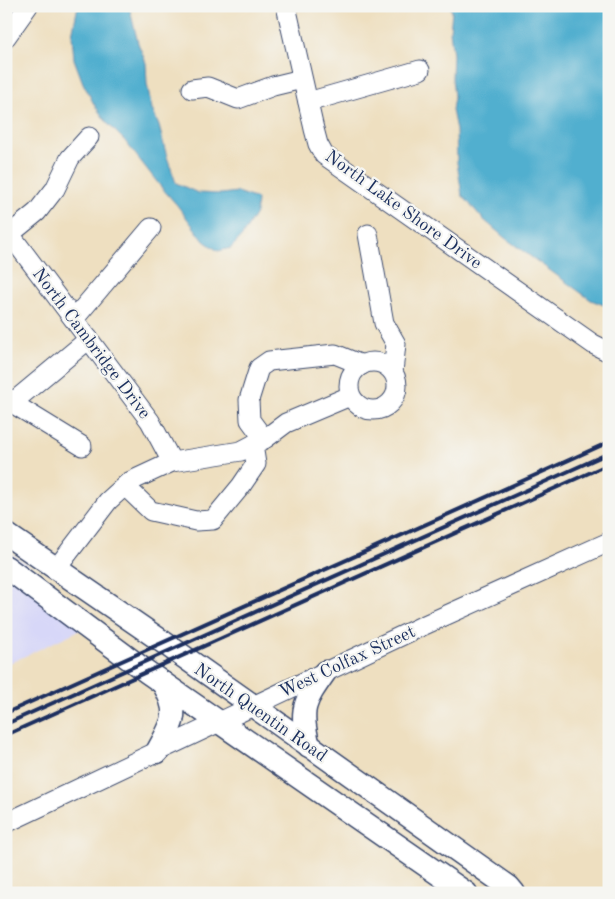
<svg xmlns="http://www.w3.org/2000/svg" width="615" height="899" font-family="'Old Standard TT',serif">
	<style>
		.built { fill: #d7d7f8 }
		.water { fill: #51afcf; stroke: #366f96 }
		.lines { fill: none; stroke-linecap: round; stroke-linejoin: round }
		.minor-casing { stroke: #3b496d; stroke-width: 21 }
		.major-casing { stroke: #3b496d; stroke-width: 25 }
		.minor { stroke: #fff; stroke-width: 19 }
		.major { stroke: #fff; stroke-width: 22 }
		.rail { stroke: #1b2f5e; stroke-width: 4 }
		.labels { text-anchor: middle; stroke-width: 4.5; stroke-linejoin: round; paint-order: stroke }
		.street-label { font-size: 18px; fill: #1b2f5e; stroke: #f6f6f2 }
	</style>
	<rect width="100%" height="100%" fill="#f6f6f2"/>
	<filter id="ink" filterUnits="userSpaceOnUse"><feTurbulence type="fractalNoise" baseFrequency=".02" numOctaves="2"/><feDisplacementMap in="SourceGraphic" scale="10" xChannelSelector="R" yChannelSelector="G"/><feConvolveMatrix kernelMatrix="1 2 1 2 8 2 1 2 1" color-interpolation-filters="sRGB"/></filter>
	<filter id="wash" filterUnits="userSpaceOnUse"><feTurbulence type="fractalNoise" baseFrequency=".0096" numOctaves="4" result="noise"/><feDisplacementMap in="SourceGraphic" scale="20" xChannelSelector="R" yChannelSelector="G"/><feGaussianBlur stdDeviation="1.12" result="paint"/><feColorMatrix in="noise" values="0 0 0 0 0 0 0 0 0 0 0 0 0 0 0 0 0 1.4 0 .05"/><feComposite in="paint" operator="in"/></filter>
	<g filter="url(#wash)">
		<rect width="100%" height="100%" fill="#eedfc0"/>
		<path class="built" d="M 6,550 L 49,580 L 86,627 L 6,665 Z"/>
		<g class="water">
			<path d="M 78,6 L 129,6 L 138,43 L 146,63 L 147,84 L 152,109 L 159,126 L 167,157 L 176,183 L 198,193 L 221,194 L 237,192 L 257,199 L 256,213 L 242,236 L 231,248 L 218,251 L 204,241 L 177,205 L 161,187 L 125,141 L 108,124 L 95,106 L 83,83 L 74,59 L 72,35 Z"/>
			<path d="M 450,6 L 609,6 L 609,307 L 591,300 L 505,238 L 483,219 L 462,195 L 457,163 L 456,130 L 452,110 L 454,97 L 452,78 L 453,55 L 450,31 L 452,12 Z"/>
		</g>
	</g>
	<g filter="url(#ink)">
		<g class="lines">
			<g class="minor-casing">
				<g id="minor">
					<path d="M 286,6 L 314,129 L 318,144 L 324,155 L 593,344 L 609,352"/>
					<path d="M 6,37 L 28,6"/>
					<path d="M 192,89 L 208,87 L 238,99 L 273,86 L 302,79"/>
					<path d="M 308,102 L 420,70"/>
					<path d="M 6,229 L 150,421 L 172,462"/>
					<path d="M 10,234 L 37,212 L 55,189 L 70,158 L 89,137"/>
					<path d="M 368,234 L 384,323 L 396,344 L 393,372"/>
					<path d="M 74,319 L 151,228"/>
					<circle cx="373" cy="386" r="24"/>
					<path d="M 6,397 L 12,403 L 89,339"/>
					<path d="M 12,403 L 82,446"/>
					<path d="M 264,439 L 250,420 L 249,400 L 259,368 L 269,361 L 335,354 L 362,365"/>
					<path d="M 125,486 L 151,511 L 196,521 L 213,520 L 241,486 L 256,464 L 253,445"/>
					<path d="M 56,569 L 108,501 L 129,482 L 172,462 L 241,451 L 266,438 L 286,423 L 350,396"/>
					<path d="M 6,823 L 420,627 L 609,542"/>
				</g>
			</g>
			<g class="major-casing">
				<g id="major">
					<path d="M 6,534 L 163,642 L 509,887 L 514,893"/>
					<path d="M 6,567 L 147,672 L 466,893"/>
					<path d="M 309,746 C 299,709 304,702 325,672"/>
					<path d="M 157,752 C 173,722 181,715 163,683"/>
				</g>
			</g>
			<use href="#minor" class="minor"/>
			<use href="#major" class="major"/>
			<g class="rail">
				<path d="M 6,713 L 609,442"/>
				<path d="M 6,724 L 609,453"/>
				<path d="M 6,735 L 609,464"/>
			</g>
		</g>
	</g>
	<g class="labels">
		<g class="street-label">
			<text transform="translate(404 209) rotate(36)" y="6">North Lake Shore Drive</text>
			<text transform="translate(92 343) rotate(53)" y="6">North Cambridge Drive</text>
			<text transform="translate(347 661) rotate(-25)" y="6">West Colfax Street</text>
			<text transform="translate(261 712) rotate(35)" y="6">North Quentin Road</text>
		</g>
	</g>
	<rect width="615" height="899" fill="none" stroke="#f6f6f2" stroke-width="25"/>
</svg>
